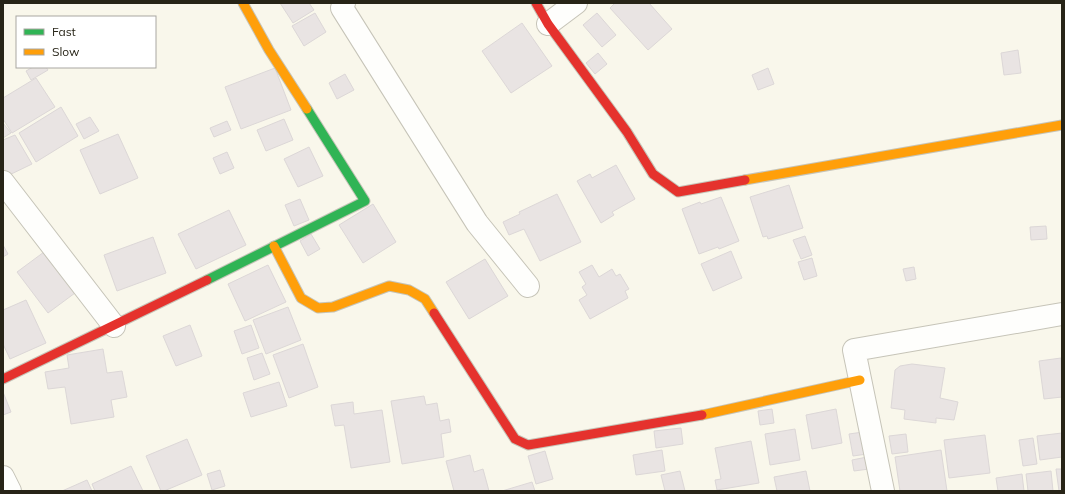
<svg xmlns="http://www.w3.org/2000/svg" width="1065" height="494" font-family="Mulish,sans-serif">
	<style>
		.building { fill: #e9e4e3; stroke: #dcd7d7 }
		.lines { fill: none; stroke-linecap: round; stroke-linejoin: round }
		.street-casing { stroke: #c6c4b8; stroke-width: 24 }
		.fast-casing { stroke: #c6c4b8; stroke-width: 11 }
		.slow-casing { stroke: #c6c4b8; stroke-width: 11 }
		.jam-casing { stroke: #c6c4b8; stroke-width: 11 }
		.street { stroke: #fefefc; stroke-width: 22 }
		.fast { stroke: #30b455; stroke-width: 9 }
		.slow { stroke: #ff9f0a; stroke-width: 9 }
		.jam { stroke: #e5322d; stroke-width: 9 }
	</style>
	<rect width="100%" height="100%" fill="#f9f7eb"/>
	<g class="building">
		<path d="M 280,3 L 309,3 L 314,10 L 293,23 Z"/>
		<path d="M 615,3 L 649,3 L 672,29 L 648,50 L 610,8 Z"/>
		<path d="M 315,13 L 326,32 L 304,46 L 292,26 Z"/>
		<path d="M 597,13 L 616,35 L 602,47 L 583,25 Z"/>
		<path d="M 522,23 L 552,66 L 511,93 L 482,51 Z"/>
		<path d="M 1018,50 L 1021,73 L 1004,75 L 1001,53 Z"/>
		<path d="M 598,53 L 607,64 L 595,74 L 586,63 Z"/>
		<path d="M 33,67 L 46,67 L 48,70 L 31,80 L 26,71 Z"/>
		<path d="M 275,68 L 291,110 L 241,129 L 225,87 Z"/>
		<path d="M 768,68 L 774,84 L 758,90 L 752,75 Z"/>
		<path d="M 345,74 L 354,90 L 337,99 L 329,83 Z"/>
		<path d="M 36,78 L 55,107 L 12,133 L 3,119 L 3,98 Z"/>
		<path d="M 61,107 L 78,136 L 36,162 L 19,133 Z"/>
		<path d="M 90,117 L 99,131 L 84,139 L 76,124 Z"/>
		<path d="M 284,119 L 293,140 L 266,151 L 257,130 Z"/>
		<path d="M 227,121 L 231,130 L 214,137 L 210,128 Z"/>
		<path d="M 3,123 L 11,133 L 3,138 Z"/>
		<path d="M 118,134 L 138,178 L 100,194 L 80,150 Z"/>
		<path d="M 15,135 L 32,164 L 5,177 L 3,170 L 3,140 Z"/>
		<path d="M 309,147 L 323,176 L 298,187 L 284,159 Z"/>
		<path d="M 227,152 L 234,168 L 220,174 L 213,158 Z"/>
		<path d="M 616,165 L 635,199 L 612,212 L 614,215 L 601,223 L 577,181 L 590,174 L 592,178 Z"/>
		<path d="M 789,185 L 803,228 L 768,239 L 767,236 L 763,237 L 750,197 Z"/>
		<path d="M 557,194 L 581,242 L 540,261 L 524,229 L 509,235 L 503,222 L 520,214 L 519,212 Z"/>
		<path d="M 721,197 L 739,241 L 719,249 L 718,247 L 699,254 L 682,209 L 700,202 L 701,204 Z"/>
		<path d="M 300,199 L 309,220 L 294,226 L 285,205 Z"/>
		<path d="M 373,204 L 396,242 L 363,263 L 339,225 Z"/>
		<path d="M 229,210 L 246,245 L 196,269 L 178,234 Z"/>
		<path d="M 1046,226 L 1047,239 L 1031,240 L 1030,227 Z"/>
		<path d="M 311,234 L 320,249 L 308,256 L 300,241 Z"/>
		<path d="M 805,236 L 812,255 L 801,259 L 793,240 Z"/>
		<path d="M 153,237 L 166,273 L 117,291 L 104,255 Z"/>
		<path d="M 3,245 L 8,254 L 3,257 Z"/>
		<path d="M 731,251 L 742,278 L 713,291 L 701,264 Z"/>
		<path d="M 44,252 L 75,293 L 48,313 L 17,272 Z"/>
		<path d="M 812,258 L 817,276 L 804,280 L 798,262 Z"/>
		<path d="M 485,259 L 508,296 L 469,319 L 446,282 Z"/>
		<path d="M 268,265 L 286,302 L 245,321 L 228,284 Z"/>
		<path d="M 592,265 L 599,277 L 612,269 L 616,276 L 620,274 L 629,289 L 625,291 L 628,298 L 590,319 L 579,300 L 587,295 L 582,287 L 586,284 L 579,272 Z"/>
		<path d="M 914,267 L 916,279 L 906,281 L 903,269 Z"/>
		<path d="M 26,300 L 46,343 L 10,359 L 3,344 L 3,310 Z"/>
		<path d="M 288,307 L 301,340 L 266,354 L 253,320 Z"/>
		<path d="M 190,325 L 202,356 L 176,366 L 163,336 Z"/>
		<path d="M 251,325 L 259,348 L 242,354 L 234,331 Z"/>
		<path d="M 303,344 L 318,387 L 289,398 L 273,355 Z"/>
		<path d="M 103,349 L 107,373 L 122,371 L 127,397 L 111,400 L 114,417 L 71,424 L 65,387 L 48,389 L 45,372 L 69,368 L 67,355 Z"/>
		<path d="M 262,353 L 270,374 L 254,380 L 247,358 Z"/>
		<path d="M 1061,358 L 1062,397 L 1044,399 L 1039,361 Z"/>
		<path d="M 912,364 L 945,368 L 940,398 L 958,402 L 954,420 L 936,418 L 936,423 L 904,419 L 905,410 L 891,408 L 895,370 L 900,366 Z"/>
		<path d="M 279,382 L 287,406 L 251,417 L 243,393 Z"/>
		<path d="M 3,392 L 11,412 L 3,415 Z"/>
		<path d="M 424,396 L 426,405 L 437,403 L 440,421 L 449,419 L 451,432 L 441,434 L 444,457 L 402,464 L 391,401 Z"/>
		<path d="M 353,402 L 354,414 L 382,410 L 390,462 L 351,468 L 344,425 L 335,426 L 331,405 Z"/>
		<path d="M 772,409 L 774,423 L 760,425 L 758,411 Z"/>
		<path d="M 836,409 L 842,443 L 812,449 L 806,415 Z"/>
		<path d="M 681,428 L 683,444 L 656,448 L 654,431 Z"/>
		<path d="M 795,429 L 800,460 L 770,465 L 765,434 Z"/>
		<path d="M 863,432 L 867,454 L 853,456 L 849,434 Z"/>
		<path d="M 1062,433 L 1062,457 L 1040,460 L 1037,436 Z"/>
		<path d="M 906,434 L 908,452 L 892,454 L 889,436 Z"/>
		<path d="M 985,435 L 990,473 L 949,478 L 944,440 Z"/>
		<path d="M 1033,438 L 1037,464 L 1023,466 L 1019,440 Z"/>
		<path d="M 187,439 L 202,475 L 164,491 L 161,491 L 146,456 Z"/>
		<path d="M 751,441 L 759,483 L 717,490 L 715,480 L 721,479 L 715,448 Z"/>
		<path d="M 662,450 L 665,471 L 636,475 L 633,455 Z"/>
		<path d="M 941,450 L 947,491 L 900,491 L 895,457 Z"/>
		<path d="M 545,451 L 553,479 L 536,484 L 528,456 Z"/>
		<path d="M 470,455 L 474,472 L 483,469 L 489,491 L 454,491 L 446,461 Z"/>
		<path d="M 867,457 L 869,469 L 854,471 L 852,460 Z"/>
		<path d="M 131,466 L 143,491 L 95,491 L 92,484 Z"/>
		<path d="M 1056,469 L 1062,469 L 1062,491 L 1059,491 Z"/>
		<path d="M 220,470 L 225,486 L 212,490 L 207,474 Z"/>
		<path d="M 680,471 L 685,491 L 665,491 L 661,475 Z"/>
		<path d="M 806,471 L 810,491 L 777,491 L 774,477 Z"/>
		<path d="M 1051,471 L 1053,491 L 1028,491 L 1026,474 Z"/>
		<path d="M 1022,474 L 1024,491 L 998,491 L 996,478 Z"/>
		<path d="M 87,480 L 92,491 L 62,491 Z"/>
		<path d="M 532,482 L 535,491 L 502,491 Z"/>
	</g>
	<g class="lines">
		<g class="street-casing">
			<g id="street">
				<path d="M 344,3 L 342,8 L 477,223 L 528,286"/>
				<path d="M 548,24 L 576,3"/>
				<path d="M 3,182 L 114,326"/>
				<path d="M 3,477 L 10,491"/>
				<path d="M 883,491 L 854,350 L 1062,314"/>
			</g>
		</g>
		<g class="fast-casing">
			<path id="fast" d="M 207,280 L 365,201 L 307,109"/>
		</g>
		<g class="slow-casing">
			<g id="slow">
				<path d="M 243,3 L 269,50 L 307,109"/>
				<path d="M 745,180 L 1062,125"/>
				<path d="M 274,246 L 301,298 L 318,308 L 333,307 L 389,286 L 409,290 L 425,299 L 434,313"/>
				<path d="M 702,415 L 860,380"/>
			</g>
		</g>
		<g class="jam-casing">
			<g id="jam">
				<path d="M 536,3 L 548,24 L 627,132 L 653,174 L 678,192 L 745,180"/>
				<path d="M 434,313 L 515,439 L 528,445 L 702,415"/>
				<path d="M 3,379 L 207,280"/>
			</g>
		</g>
		<use href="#street" class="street"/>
		<use href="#fast" class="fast"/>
		<use href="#slow" class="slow"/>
		<use href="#jam" class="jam"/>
	</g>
	<rect width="1065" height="494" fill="none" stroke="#272417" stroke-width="8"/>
	<rect x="16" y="16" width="140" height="52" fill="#ffffff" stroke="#a9a7a2"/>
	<rect x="24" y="29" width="20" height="6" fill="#30b455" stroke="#a9a7a2"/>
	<text x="52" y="36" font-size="12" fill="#272417">Fast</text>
	<rect x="24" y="49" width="20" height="6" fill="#ff9f0a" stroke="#a9a7a2"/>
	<text x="52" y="56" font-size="12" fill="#272417">Slow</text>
</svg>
